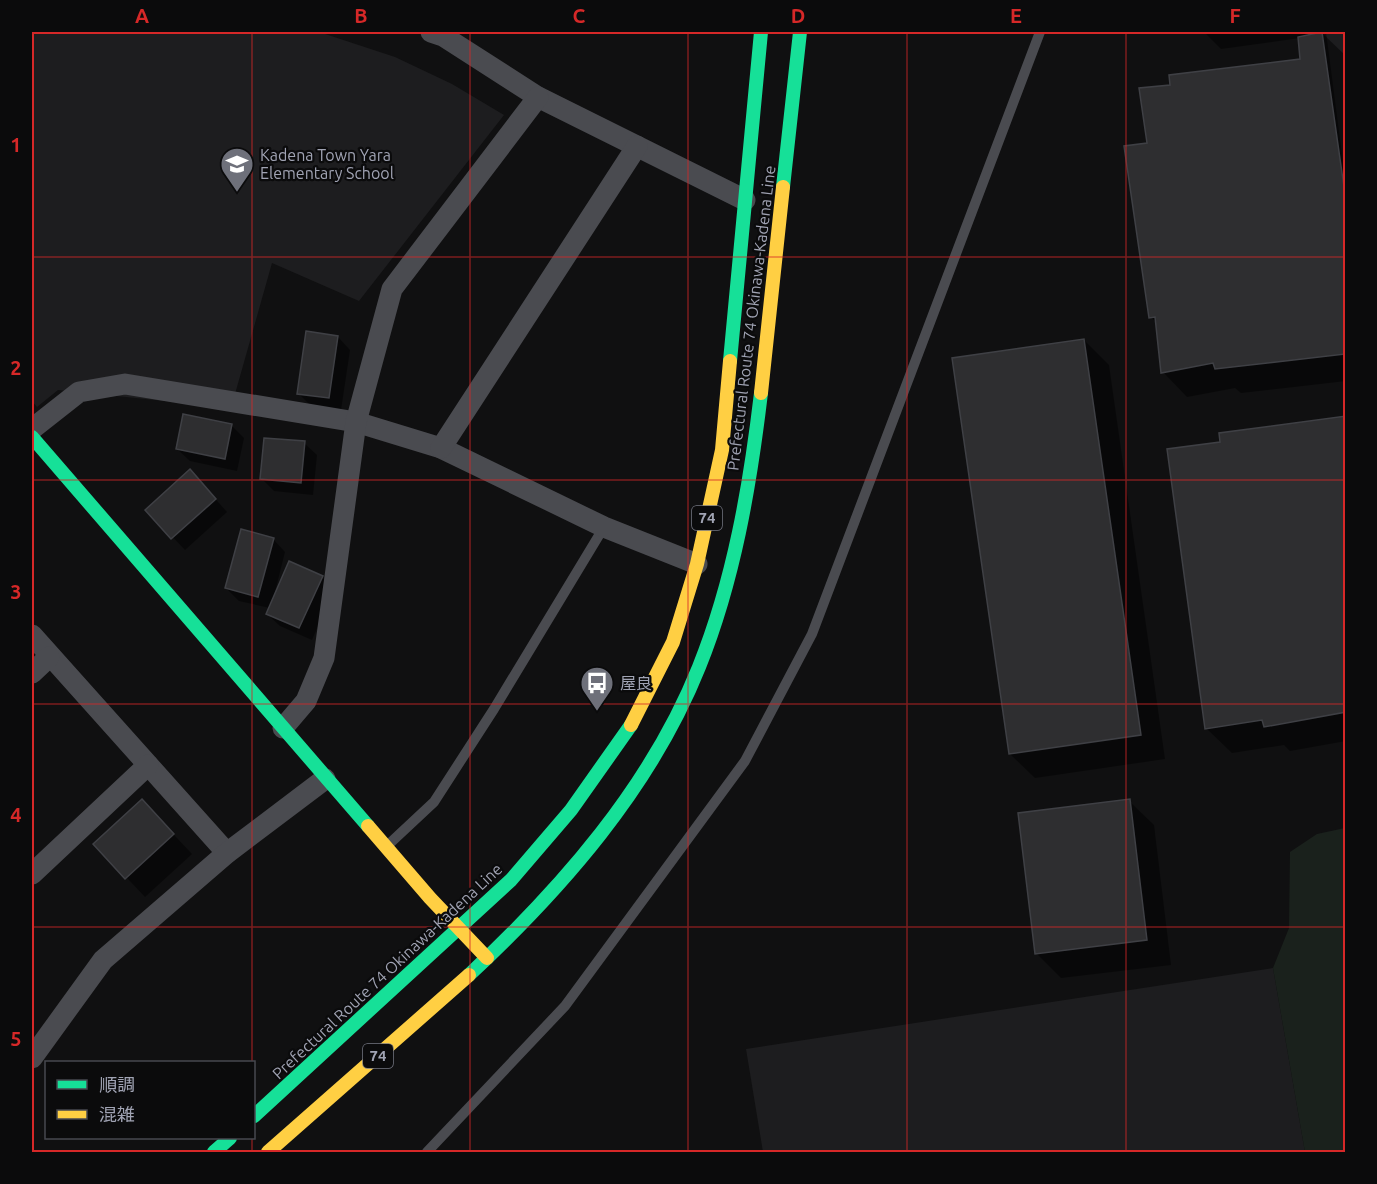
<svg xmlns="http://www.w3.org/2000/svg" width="1377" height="1184" font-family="Ubuntu,'Noto Sans JP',sans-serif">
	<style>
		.built { fill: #1d1d1f }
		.green { fill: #1a211c }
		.shadow { fill: #0007 }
		.building { fill: #2e2e30; stroke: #3f4045; stroke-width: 1.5 }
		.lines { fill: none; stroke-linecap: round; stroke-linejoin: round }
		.lane { stroke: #4a4b50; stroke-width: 10 }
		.street { stroke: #4a4b50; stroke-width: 21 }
		.fast { stroke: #16e098; stroke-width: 14 }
		.slow { stroke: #ffcf43; stroke-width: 14 }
		.grid { fill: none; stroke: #d62828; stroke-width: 1.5; stroke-opacity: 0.55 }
		.labels { text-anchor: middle; stroke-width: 4.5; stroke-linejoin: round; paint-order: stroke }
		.shield { fill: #0b0b0c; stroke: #737581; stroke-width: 1.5 }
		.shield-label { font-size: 15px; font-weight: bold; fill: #a0a3b3 }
		.poi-label { font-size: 16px; fill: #a0a3b3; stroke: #0b0b0c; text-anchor: start }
		.street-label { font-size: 16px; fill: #a0a3b3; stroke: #0b0b0c }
		.neatline { fill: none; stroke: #d62828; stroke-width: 2 }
		.grid-label { font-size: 20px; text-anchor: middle; font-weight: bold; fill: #d62828 }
	</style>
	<rect width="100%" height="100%" fill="#101011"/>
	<g class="built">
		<path d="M 32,32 L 319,32 L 395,57 L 452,84 L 504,115 L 359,301 L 272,263 L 235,394 L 233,408 L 58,390 L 37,407 L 32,401 Z"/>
		<path d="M 1326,32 L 1345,32 L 1345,177 Z"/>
		<path d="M 1273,968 L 1305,1152 L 763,1152 L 746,1049 Z"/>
	</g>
	<path class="green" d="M 1345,828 L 1345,1152 L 1305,1152 L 1273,968 L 1289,928 L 1290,852 L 1317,834 Z"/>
	<g class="shadow">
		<path d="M 1204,32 L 1312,32 L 1312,35 L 1322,33 L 1346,56 L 1346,381 L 1241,393 L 1235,388 L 1187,397 L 1163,372 L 1157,323 L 1151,317 L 1149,144 L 1172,86 L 1301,60 L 1300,38 L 1221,49 Z"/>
		<path d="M 338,337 L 350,350 L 341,410 L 311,406 L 298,393 Z"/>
		<path d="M 1084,340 L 1109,365 L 1165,759 L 1035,778 L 1010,754 Z"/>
		<path d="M 1346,418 L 1346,741 L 1290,751 L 1284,745 L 1232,753 L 1207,729 L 1221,443 Z"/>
		<path d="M 231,425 L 244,438 L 237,471 L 190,461 L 177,449 Z"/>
		<path d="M 304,443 L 317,455 L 313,495 L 274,491 L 262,479 Z"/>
		<path d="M 202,484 L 227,512 L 185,550 L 147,510 Z"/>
		<path d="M 273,539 L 285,552 L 275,592 L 322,577 L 334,589 L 312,640 L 280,626 L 267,614 L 270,608 L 239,601 L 226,588 Z"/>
		<path d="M 1129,801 L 1154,825 L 1171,965 L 1061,978 L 1037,954 Z"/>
		<path d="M 160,820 L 192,854 L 145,897 L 95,844 Z"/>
	</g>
	<g class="building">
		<path d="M 1322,32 L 1346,201 L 1346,357 L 1345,354 L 1215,369 L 1213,363 L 1161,373 L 1155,317 L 1149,318 L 1124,146 L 1147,143 L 1139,88 L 1170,85 L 1169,75 L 1300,59 L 1298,37 Z"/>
		<path d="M 306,331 L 338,336 L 329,398 L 297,394 Z"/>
		<path d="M 1084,339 L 1141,735 L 1009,754 L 952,358 Z"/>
		<path d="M 183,414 L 232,424 L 225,459 L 176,449 Z"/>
		<path d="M 1346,416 L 1346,712 L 1264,727 L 1262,720 L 1205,729 L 1167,449 L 1220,442 L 1219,433 Z"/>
		<path d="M 264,438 L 305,441 L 301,483 L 260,479 Z"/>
		<path d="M 190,469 L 216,499 L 171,539 L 145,510 Z"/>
		<path d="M 241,529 L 274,538 L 258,597 L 225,588 Z"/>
		<path d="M 289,561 L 323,576 L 299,628 L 266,614 Z"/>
		<path d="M 142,799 L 174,834 L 125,879 L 93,844 Z"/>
		<path d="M 1130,799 L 1147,940 L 1035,954 L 1018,813 Z"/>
	</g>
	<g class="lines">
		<g class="lane">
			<path d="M 388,845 L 434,802 L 494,709 L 604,527"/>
			<path d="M 427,1152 L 565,1006 L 745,761 L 812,634 L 1040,32"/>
		</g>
		<g class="street">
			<path d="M 431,32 L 443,36 L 538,97 L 745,200"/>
			<path d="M 32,429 L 79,392 L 125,384 L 356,422 L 441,448 L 604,527 L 697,564"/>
			<path d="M 441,448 L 637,146"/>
			<path d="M 32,635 L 227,853"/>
			<path d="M 32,673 L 49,657"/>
			<path d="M 283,728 L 306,701 L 324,658 L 356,422 L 392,289 L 538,97"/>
			<path d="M 32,874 L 148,765"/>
			<path d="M 32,1058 L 103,960 L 227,853 L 325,779"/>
		</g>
		<g class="fast">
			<path d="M 783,187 L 800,32"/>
			<path d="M 730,361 L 761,32"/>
			<path d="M 32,437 L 368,826"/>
			<path d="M 469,975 C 562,888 651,787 699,667 C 734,580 750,486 761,393"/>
			<path d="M 254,1116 L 511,880 L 571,810 L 631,725"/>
			<path d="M 214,1152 L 230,1138"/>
		</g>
		<g class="slow">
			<path d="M 761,393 L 783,187"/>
			<path d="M 631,725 L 673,642 L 697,564 L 722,450 L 730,361"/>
			<path d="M 368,826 L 430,898 L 487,958"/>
			<path d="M 268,1152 L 469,975"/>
		</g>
	</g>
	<path class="grid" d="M 252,32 L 252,1062M 470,32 L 470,1152M 688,32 L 688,1152M 907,32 L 907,1152M 1126,32 L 1126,1152M 32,257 L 1346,257M 32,480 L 1346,480M 32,704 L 1346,704M 32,927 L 1346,927M 252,1138 L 252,1152"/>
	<defs>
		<g id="school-pin" transform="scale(1.725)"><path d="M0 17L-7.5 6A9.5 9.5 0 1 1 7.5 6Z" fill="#6e707a" stroke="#0b0b0c"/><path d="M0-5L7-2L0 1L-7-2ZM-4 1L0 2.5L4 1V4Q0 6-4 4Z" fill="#fff"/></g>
		<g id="bus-pin" transform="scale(1.725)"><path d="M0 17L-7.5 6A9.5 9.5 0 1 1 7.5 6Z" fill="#6e707a" stroke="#0b0b0c"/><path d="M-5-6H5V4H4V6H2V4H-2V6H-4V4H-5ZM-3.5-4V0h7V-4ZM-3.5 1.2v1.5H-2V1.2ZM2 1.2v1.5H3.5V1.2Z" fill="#fff"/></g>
	</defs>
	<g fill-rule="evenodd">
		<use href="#school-pin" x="237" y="164"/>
		<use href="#bus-pin" x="597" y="683"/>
	</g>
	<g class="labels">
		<g class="shield">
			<rect x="692" y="506" width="30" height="24" rx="4.5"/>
			<rect x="363" y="1044" width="30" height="24" rx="4.5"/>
		</g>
		<g class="shield-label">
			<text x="707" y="523">74</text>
			<text x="378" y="1061">74</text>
		</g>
		<g class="poi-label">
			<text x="260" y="161">Kadena Town Yara<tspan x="260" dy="18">Elementary School</tspan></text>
			<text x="620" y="689">屋良</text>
		</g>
		<g class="street-label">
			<text transform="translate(751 318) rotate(-83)" y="6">Prefectural Route 74 Okinawa-Kadena Line</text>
			<text transform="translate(387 971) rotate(-43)" y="6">Prefectural Route 74 Okinawa-Kadena Line</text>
		</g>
	</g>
	<rect width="1377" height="1184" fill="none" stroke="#0b0b0c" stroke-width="66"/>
	<rect x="45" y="1061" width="210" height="78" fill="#0b0b0c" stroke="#47484f" stroke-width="1.5"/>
	<rect x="57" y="1080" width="30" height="9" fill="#16e098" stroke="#47484f" stroke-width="1.5"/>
	<text x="99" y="1091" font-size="18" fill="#a0a3b3">順調</text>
	<rect x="57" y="1110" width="30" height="9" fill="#ffcf43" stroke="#47484f" stroke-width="1.5"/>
	<text x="99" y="1121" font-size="18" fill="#a0a3b3">混雑</text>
	<rect x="33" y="33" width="1311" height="1118" class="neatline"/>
	<g class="grid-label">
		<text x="142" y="23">A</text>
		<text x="361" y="23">B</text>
		<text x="579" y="23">C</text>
		<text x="798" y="23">D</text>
		<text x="1016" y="23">E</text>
		<text x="1235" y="23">F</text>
		<text x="16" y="152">1</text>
		<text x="16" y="375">2</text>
		<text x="16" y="599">3</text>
		<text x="16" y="822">4</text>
		<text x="16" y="1046">5</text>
	</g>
</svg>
